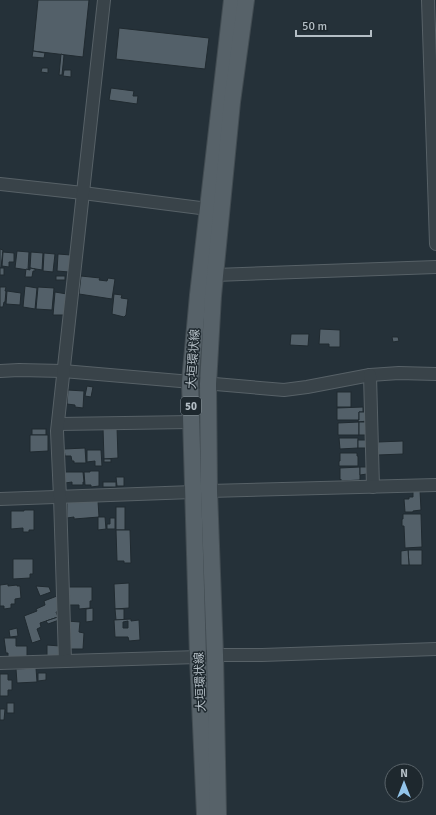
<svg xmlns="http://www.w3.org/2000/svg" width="436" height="815" font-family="Signika,'Noto Sans JP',sans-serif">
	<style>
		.building { fill: #536069; stroke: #202a30; fill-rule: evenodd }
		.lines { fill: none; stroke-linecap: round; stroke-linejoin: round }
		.minor-casing { stroke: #576167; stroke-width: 14 }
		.major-casing { stroke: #424c52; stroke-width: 18 }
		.minor { stroke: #394349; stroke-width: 12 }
		.major { stroke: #576269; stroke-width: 16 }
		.labels { text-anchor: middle; stroke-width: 3; stroke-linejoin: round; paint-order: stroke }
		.shield { fill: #1e282e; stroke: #879198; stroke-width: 1 }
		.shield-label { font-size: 11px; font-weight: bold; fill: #b4bec5 }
		.street-label { font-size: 12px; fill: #b4bec5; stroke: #1e282e }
	</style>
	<rect width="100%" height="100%" fill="#253139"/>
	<g class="building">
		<path d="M 38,0 L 89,0 L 83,57 L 33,51 Z"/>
		<path d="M 119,28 L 209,38 L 205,69 L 116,59 Z"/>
		<path d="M 33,51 L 45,53 L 44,58 L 32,57 Z"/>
		<path d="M 61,54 L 64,55 L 62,75 L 59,75 Z"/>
		<path d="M 42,68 L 48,68 L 48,73 L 41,72 Z"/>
		<path d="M 64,70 L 71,70 L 71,77 L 63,76 Z"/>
		<path d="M 111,88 L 134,91 L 133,96 L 138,96 L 137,104 L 109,100 Z"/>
		<path d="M 0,249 L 3,250 L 1,268 L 0,268 Z"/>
		<path d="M 17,251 L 29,252 L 28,270 L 15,268 Z"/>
		<path d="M 3,252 L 14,253 L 14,262 L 9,262 L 9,267 L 2,266 Z"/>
		<path d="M 31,252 L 43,253 L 42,270 L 30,268 Z"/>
		<path d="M 44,253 L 55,254 L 53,272 L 43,271 Z"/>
		<path d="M 58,254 L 71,255 L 69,272 L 57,271 Z"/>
		<rect x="0" y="268" width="4" height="7"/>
		<path d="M 30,268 L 35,269 L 35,271 L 33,271 L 32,277 L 25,277 L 26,269 L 30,270 Z"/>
		<rect x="56" y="276" width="9" height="4"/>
		<path d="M 81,276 L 100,278 L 99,280 L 107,281 L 108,278 L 115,279 L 112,299 L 79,294 Z"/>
		<path d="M 25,286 L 37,288 L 35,309 L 23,307 Z"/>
		<path d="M 0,287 L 6,287 L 5,291 L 6,291 L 5,302 L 4,302 L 3,307 L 0,307 Z"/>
		<path d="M 38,287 L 54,288 L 52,310 L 36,309 Z"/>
		<path d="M 7,291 L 21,293 L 20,305 L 6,304 Z"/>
		<path d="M 55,292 L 67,294 L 65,315 L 53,315 Z"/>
		<path d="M 114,294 L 122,295 L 121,298 L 128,299 L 126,315 L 124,317 L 112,314 Z"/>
		<path d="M 320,329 L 340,330 L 340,347 L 329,347 L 329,344 L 319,344 Z"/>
		<path d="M 291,334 L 309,334 L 308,346 L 290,345 Z"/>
		<path d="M 392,337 L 398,337 L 399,341 L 393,342 Z"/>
		<path d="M 87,386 L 93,387 L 91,397 L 85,396 Z"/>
		<path d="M 68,390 L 84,391 L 83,408 L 75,407 L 75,405 L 67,404 Z"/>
		<rect x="337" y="392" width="14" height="15"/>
		<path d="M 363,407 L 363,412 L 359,412 L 359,420 L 337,420 L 337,408 Z"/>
		<path d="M 359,412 L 366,412 L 367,421 L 358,422 L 358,420 L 359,420 Z"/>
		<path d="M 359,422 L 359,435 L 338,435 L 338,423 Z"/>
		<rect x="359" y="422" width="7" height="13"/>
		<path d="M 117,427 L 118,458 L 104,459 L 103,428 Z"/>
		<rect x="32" y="429" width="14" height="6"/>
		<path d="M 30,435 L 48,435 L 48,451 L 30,452 Z"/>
		<path d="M 339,438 L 358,438 L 358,448 L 340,449 Z"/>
		<rect x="358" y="440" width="9" height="8"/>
		<path d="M 403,441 L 403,454 L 378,455 L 378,442 Z"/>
		<path d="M 85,448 L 86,463 L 74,463 L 74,461 L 72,461 L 71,456 L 65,456 L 64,449 Z"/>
		<path d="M 87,450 L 101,450 L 102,466 L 95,466 L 95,461 L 87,462 Z"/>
		<path d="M 340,453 L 357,453 L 357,456 L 358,456 L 358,466 L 339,466 L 339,461 L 340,461 Z"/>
		<rect x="104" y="459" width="7" height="3"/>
		<path d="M 360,467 L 360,480 L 341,481 L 341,479 L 340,480 L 340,468 Z"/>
		<path d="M 360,467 L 367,467 L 367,474 L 360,475 Z"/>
		<path d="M 90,471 L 99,471 L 99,486 L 91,487 L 91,485 L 85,485 L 84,472 L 90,472 Z"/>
		<path d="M 65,472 L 83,472 L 84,482 L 83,482 L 83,485 L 72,485 L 72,482 L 65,483 Z"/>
		<path d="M 116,477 L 124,477 L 124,486 L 117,486 Z"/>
		<rect x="103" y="482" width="13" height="5"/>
		<path d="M 420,490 L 421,510 L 413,511 L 413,512 L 405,512 L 404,499 L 409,499 L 409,497 L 413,497 L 413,491 Z"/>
		<path d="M 98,501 L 99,517 L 74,519 L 74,517 L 67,518 L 67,502 Z"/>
		<rect x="116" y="507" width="9" height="23"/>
		<path d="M 24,510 L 34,510 L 34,530 L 29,530 L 29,532 L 23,532 L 23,528 L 11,529 L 11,511 L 24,511 Z"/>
		<path d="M 403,514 L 421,514 L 422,547 L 405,548 L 404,526 L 402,526 L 402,519 L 403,519 Z"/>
		<path d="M 98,517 L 105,517 L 106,529 L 98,530 Z"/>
		<path d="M 110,518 L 115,518 L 115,529 L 107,529 L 107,524 L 110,524 Z"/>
		<path d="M 116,530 L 130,530 L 131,563 L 124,563 L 124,561 L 117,561 Z"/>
		<path d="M 408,550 L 422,550 L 422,565 L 409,565 Z"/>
		<path d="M 408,550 L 409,565 L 401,565 L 401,551 Z"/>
		<path d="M 13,559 L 33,559 L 33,574 L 30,574 L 30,578 L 13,579 Z"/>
		<path d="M 129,583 L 129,608 L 115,609 L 114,584 Z"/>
		<path d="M 8,584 L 8,586 L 17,585 L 17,586 L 20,586 L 21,598 L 15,599 L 15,604 L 11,604 L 11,608 L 4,609 L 4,606 L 0,606 L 0,585 Z"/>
		<path d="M 36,586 L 49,587 L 51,592 L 40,596 Z"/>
		<path d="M 67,587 L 92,587 L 92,601 L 90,601 L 90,608 L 79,609 L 79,605 L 67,605 Z"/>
		<path d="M 57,596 L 60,611 L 56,612 L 58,617 L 40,623 L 41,627 L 37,629 L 41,640 L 32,643 L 24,616 L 37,611 L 36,609 L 45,605 L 44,601 Z"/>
		<path d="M 93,608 L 93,621 L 86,622 L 86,609 Z"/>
		<path d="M 115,609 L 124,609 L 124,620 L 116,620 Z"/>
		<path d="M 58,617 L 59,620 L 48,624 L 46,621 Z"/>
		<path d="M 131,619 L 131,621 L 139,620 L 140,640 L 129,641 L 128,637 L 115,637 L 114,620 ZM 128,621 L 128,628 L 123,628 L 123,622 Z"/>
		<path d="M 67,621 L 80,622 L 79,632 L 84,633 L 83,649 L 68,649 Z"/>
		<path d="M 17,628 L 18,636 L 10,637 L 9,630 Z"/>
		<path d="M 4,638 L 16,638 L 16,646 L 27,646 L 27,658 L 8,658 L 8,653 L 6,653 Z"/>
		<path d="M 47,645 L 60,646 L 60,657 L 47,657 Z"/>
		<path d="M 36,668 L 37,682 L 17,683 L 16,669 Z"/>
		<path d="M 38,673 L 46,673 L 46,680 L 38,681 Z"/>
		<path d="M 0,674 L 8,674 L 8,680 L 12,680 L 12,690 L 8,690 L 8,696 L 0,696 Z"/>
		<rect x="7" y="703" width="7" height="10"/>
		<path d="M 0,709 L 5,709 L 4,720 L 0,720 Z"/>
	</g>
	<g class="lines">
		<g class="minor-casing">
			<g id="minor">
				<path d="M 428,0 L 436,244"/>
				<path d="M 0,184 L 83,193 L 208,209"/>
				<path d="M 215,275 L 436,267"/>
				<path d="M 0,371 L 19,370 L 63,371 L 284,390 L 307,387 L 370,375 L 399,373 L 436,374"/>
				<path d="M 370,375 L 373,487"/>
				<path d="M 58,424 L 191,422"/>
				<path d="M 209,491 L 436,485"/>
				<path d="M 0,499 L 193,492"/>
				<path d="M 65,660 L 60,497 L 57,431 L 104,0"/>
				<path d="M 0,663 L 198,657 L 215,655 L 262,655 L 436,649"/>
			</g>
		</g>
		<g class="major-casing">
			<g id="major">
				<path d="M 205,815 L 198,657 L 190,382 L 198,295 L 232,0"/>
				<path d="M 218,815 L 215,655 L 209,491 L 208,384 L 213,296 L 232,102 L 246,0"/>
			</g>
		</g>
		<use href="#minor" class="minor"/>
		<use href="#major" class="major"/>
	</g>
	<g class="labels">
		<rect class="shield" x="181" y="397" width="20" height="18" rx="3"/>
		<g class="shield-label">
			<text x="191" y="410">50</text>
		</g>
		<g class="street-label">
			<text transform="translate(193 359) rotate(-86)" y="4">大垣環状線</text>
			<text transform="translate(200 682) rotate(-92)" y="4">大垣環状線</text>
		</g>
	</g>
	<g transform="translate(404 783)"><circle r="19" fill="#1e282e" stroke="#5a646a"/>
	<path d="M0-3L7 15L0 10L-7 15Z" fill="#93c5eb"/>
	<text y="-6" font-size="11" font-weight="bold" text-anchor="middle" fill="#b4bec5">N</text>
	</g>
	<path d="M296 30v6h75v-6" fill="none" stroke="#b4bec5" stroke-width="2"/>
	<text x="302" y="30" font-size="12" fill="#b4bec5" stroke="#1e282e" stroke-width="3" paint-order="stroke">50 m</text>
</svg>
